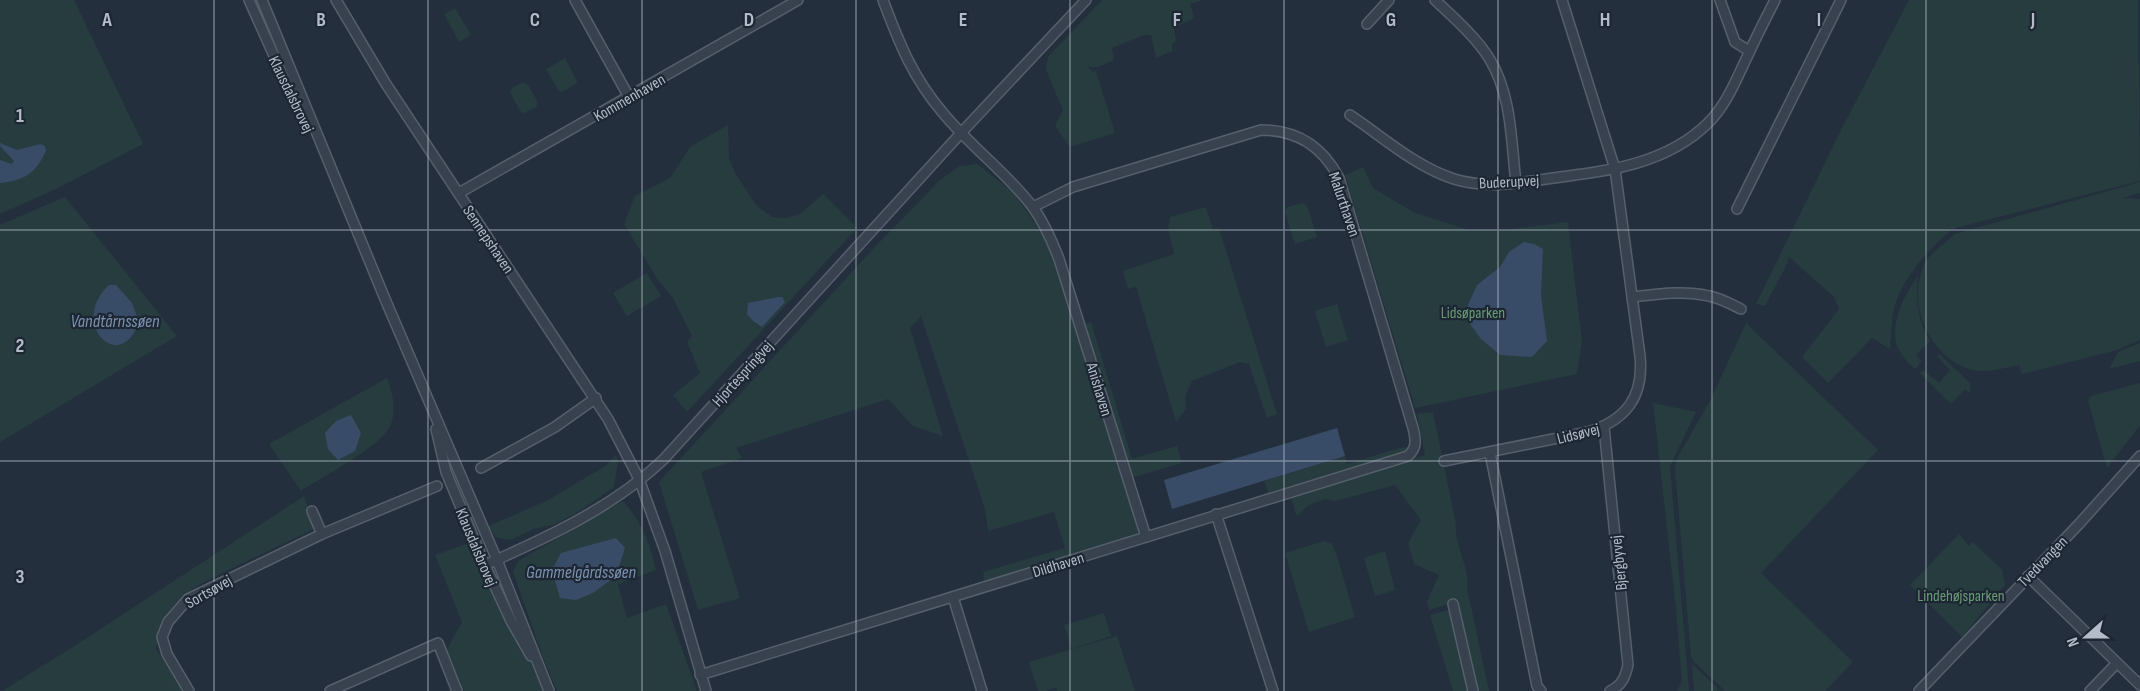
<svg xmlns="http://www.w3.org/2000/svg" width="2140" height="691" font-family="'Sofia Sans Condensed',sans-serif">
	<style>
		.green { fill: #263c3f }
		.water { fill: #394c67 }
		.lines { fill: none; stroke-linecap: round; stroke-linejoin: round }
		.minor-casing { stroke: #565f6c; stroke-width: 12 }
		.minor { stroke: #38414e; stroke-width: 9 }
		.grid { fill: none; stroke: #b4bcc9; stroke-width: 1.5; stroke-opacity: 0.55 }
		.labels { text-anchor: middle; stroke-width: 4.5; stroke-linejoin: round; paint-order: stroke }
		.street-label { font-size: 16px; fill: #b4bcc9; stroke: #1d2633 }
		.park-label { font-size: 16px; fill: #6b9a76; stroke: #1d2633 }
		.water-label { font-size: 18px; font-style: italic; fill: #7c92b1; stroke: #1d2633 }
		.grid-label { font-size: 20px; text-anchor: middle; font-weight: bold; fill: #b4bcc9; stroke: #1d2633; stroke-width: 4.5; stroke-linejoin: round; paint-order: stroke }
	</style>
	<rect width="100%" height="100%" fill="#242f3e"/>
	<g class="green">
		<path d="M 0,0 L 74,0 L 143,144 L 58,188 L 0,214 Z"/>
		<path d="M 1102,0 L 1202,0 L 1190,4 L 1194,18 L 1174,28 L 1176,41 L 1172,44 L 1172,51 L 1156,58 L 1151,35 L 1144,35 L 1112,48 L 1114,60 L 1098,67 L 1088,67 L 1093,72 L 1096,71 L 1115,133 L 1070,147 L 1055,126 L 1063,110 L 1046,70 L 1048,57 Z"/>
		<path d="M 1909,0 L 2138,0 L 2140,181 L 1955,228 C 1928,247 1895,286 1892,320 C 1891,330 1891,339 1890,349 L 1872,338 L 1828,383 L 1802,357 L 1839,309 L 1834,297 L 1789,257 L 1787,264 L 1765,306 L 1756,304 L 1843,126 Z"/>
		<path d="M 455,8 L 471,35 L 459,42 L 444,14 Z"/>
		<path d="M 565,58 L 577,81 L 576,84 L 562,92 L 559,91 L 546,69 Z"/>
		<path d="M 523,82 L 528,85 L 538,103 L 536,107 L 524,113 L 521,112 L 510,93 L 512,88 Z"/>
		<path d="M 728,125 L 729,158 L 735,173 L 756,205 L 772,217 L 786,218 L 800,214 L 823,194 L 857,228 L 687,412 L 673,395 L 700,373 L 687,342 L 692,336 L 673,298 L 658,280 L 624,224 L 635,196 L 670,178 L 691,146 Z"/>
		<path d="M 977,164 L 1012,191 L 1035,223 L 1057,262 L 1075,327 L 1091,322 L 1132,459 L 1177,446 L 1182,463 L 1124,480 L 1138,526 L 1137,535 L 985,583 L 983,572 L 1065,548 L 1054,512 L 988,531 L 985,509 L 921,316 L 910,328 L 943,436 L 913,426 L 888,399 L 736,448 L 742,458 L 701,472 L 740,598 L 698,610 L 659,482 L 873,249 L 940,180 L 960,166 Z"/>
		<path d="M 1363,167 L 1373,188 L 1415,213 L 1469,230 L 1504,230 L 1568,222 L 1582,342 L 1577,374 L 1415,408 L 1345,175 Z"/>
		<path d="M 2140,182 L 2140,193 L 2123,198 L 2140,199 L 2140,340 L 2117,350 L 2022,374 L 2019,365 C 2003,368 1986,374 1969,369 C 1929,356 1905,302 1925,263 C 1932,250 1945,245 1954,234 Z"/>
		<path d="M 65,197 L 177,336 L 0,442 L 0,225 Z"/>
		<path d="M 1302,203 L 1307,205 L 1317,237 L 1295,244 L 1285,212 L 1287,207 Z"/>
		<path d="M 1206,207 L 1213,229 L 1219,228 L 1277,414 L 1267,418 L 1249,364 L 1240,362 L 1192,381 L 1185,397 L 1186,409 L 1176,422 L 1136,287 L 1128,289 L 1123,271 L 1174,254 L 1168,230 L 1170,217 Z"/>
		<path d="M 647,273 L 661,296 L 627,316 L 613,293 Z"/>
		<path d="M 1918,275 C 1915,298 1918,322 1930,341 L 1916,355 L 1922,361 L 1915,369 C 1910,364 1905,360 1902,355 C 1884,331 1905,295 1918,275 Z"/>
		<path d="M 1337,304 L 1348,340 L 1326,347 L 1315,311 Z"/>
		<path d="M 1746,323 L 1878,450 L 1761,573 L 1853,662 L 1825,691 L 1725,691 L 1693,661 L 1691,656 L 1675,469 L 1677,458 L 1710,401 Z"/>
		<path d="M 2140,343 L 2140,361 L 2109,369 L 2118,352 Z"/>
		<path d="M 1939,354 L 1970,383 L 1970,393 L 1965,389 L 1951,404 L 1920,373 L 1923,370 L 1939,383 L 1950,370 L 1937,356 Z"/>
		<path d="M 387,378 C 392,393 397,407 391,424 C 383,446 322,477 301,491 L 269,444 Z"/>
		<path d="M 2140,383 L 2140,425 L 2107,468 L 2088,401 L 2091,396 Z"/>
		<path d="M 1653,403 L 1696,412 L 1670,466 L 1689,691 L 1677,691 L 1682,681 L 1676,610 Z"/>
		<path d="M 1433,412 L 1456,524 C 1454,546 1470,566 1467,588 L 1489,691 L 1475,691 L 1455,602 L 1429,610 L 1427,602 L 1439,575 L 1414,564 L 1408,543 L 1421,520 L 1395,485 L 1335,501 L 1325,499 L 1307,506 L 1297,516 L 1291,498 L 1272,504 L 1264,481 L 1345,456 L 1347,464 L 1399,448 L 1410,447 L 1413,459 L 1425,455 L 1417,414 Z"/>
		<path d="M 616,454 L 618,461 L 614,487 L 580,511 L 553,525 L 534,529 L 510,540 L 495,537 L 489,526 L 548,500 L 607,465 Z"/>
		<path d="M 304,496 L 314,529 L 214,577 L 192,589 L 176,603 L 162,623 L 156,649 L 183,691 L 2,691 L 76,645 Z"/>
		<path d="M 623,501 C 643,524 649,541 656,570 L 618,584 L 627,618 L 666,604 L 697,691 L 557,691 L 544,660 L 513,572 L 518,561 Z"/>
		<path d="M 1959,534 L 1969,546 L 1973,542 L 2002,570 L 2005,585 L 1962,637 L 1910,585 Z"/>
		<path d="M 1324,541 L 1332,544 L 1336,553 L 1355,617 L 1309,632 L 1285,553 Z"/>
		<path d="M 469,543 L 506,621 L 540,678 L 545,691 L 464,691 L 447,649 L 462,622 L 435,555 Z"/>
		<path d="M 1385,551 L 1395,590 L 1375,596 L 1364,558 Z"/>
		<path d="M 1451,609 L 1468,691 L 1453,691 L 1430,615 Z"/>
		<path d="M 1104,613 L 1111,636 L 1072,649 L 1064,625 Z"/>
		<path d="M 1117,636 L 1135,691 L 1057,691 L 1056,687 L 1046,691 L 1038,691 L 1029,662 Z"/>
		<path d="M 1692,664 L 1721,691 L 1694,691 Z"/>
	</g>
	<g class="water">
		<path d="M 0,143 L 17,150 L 40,144 L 45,146 L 46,151 C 35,174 25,180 0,183 L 0,160 L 12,164 L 14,161 L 0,146 Z"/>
		<path d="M 1524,242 L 1534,244 L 1543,249 L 1541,295 L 1547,341 L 1532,357 L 1500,355 L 1481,339 L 1470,324 L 1467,307 L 1477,285 L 1500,267 L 1509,252 Z"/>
		<path d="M 109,285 L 116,285 L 132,303 L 139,322 C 120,376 68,323 109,285 Z"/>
		<path d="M 778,297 L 782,297 L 785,302 L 762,327 L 753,321 L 747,314 L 748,303 Z"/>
		<path d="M 351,415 L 361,433 L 355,451 L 338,460 L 328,449 L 325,433 L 336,421 Z"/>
		<path d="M 1337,428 L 1345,456 L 1172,509 L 1164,480 Z"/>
		<path d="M 616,538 L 625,548 L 616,576 L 593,593 L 576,600 L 560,598 L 552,570 L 561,553 Z"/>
	</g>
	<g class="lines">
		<g class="minor-casing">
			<g id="minor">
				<path d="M 249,0 L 284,78 L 307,125"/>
				<path d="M 262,0 L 385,299 L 497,560 L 549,691"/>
				<path d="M 336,0 L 386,84 L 608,419 L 639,479 L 665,551 L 706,691"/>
				<path d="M 575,0 L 629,97"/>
				<path d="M 883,0 C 899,43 913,78 943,113 C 970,146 1006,172 1032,206 C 1044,222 1052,241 1059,259 L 1146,537"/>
				<path d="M 1435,0 C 1454,18 1475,36 1489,58 C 1512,95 1511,141 1516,183"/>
				<path d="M 1720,0 L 1735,42 L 1749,51"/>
				<path d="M 1367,24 L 1389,0"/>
				<path d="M 1350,115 C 1383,137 1416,167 1454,179 C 1486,189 1521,183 1553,178 C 1608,171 1667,164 1708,123 C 1728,103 1737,77 1749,53 C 1757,35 1766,18 1775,0"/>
				<path d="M 459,193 L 798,0"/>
				<path d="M 1737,209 L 1841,0"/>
				<path d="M 1632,297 C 1658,294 1684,290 1709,296 C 1720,298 1731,304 1741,309"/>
				<path d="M 1604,427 L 1628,665 C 1625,678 1622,685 1610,691"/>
				<path d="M 436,429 L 446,472 L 485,565 L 511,621 L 531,656"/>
				<path d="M 1490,453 L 1537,686 L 1541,691"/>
				<path d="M 1444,461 L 1588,432 C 1626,420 1644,397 1640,356 L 1615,169 L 1562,0"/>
				<path d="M 481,468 L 555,427 L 596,398"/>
				<path d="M 312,511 L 322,534"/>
				<path d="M 1216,514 L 1273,691"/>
				<path d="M 485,565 C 548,537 612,508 663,460 L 961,133 L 1086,0"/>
				<path d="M 2028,576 L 2140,685"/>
				<path d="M 953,597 L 982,691"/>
				<path d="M 1453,604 L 1473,691"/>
				<path d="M 700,675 L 1408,456 C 1417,448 1416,440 1413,428 L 1339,178 C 1322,146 1297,130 1261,130 L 1073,187 L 1033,207"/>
				<path d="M 189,691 L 167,654 L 162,637 L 168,622 L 188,599 L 322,534 L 437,486"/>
				<path d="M 330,691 L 438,643 L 457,691"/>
				<path d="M 1919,691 L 2079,524 L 2140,456"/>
				<path d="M 2090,691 L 2117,663"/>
			</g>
		</g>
		<use href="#minor" class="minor"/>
	</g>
	<path class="grid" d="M 214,0 L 214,691M 428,0 L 428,691M 642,0 L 642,691M 856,0 L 856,691M 1070,0 L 1070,691M 1284,0 L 1284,691M 1498,0 L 1498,691M 1712,0 L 1712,691M 1926,0 L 1926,691M 0,230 L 2140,230M 0,461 L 2140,461"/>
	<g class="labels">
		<g class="street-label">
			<text transform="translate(292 94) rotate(64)" y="6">Klausdalsbrovej</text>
			<text transform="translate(629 97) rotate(-30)" y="6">Kommenhaven</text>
			<text transform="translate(1509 181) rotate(-3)" y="6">Buderupvej</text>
			<text transform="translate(1345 204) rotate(71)" y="6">Malurthaven</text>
			<text transform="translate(489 239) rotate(56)" y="6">Sennepshaven</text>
			<text transform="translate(742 373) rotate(-48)" y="6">Hjortespringvej</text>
			<text transform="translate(1100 389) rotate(73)" y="6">Anishaven</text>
			<text transform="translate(1578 433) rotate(-14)" y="6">Lidsøvej</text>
			<text transform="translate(477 547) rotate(67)" y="6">Klausdalsbrovej</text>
			<text transform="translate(2042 561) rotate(-46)" y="6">Tvedvangen</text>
			<text transform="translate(1618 563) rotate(-96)" y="6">Bjergbyvej</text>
			<text transform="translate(1058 564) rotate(-17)" y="6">Dildhaven</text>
			<text transform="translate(208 591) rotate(-30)" y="6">Sortsøvej</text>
		</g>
		<g class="park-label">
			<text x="1473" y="318">Lidsøparken</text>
			<text x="1961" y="601">Lindehøjsparken</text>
		</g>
		<g class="water-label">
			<text x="115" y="327">Vandtårnssøen</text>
			<text x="581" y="578">Gammelgårdssøen</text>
		</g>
	</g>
	<g class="grid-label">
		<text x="107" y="26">A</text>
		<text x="321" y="26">B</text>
		<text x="535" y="26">C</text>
		<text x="749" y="26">D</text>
		<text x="963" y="26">E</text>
		<text x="1177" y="26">F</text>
		<text x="1391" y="26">G</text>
		<text x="1605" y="26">H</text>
		<text x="1819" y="26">I</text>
		<text x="2033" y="26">J</text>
		<text x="20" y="122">1</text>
		<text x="20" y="352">2</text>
		<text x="20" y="583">3</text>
	</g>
	<g transform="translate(2086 637) rotate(249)" stroke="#1d2633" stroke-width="4.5" paint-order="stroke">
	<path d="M0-4.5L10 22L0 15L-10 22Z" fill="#b4bcc9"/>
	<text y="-9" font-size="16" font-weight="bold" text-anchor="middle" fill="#b4bcc9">N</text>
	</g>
</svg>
